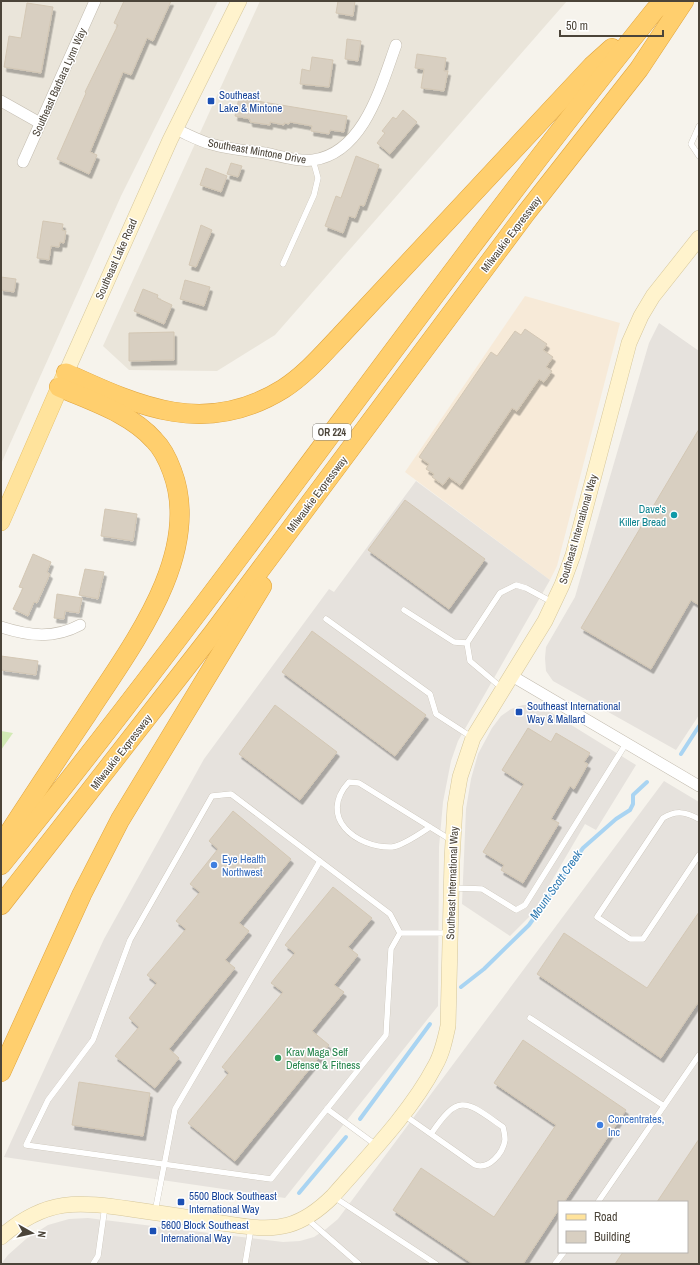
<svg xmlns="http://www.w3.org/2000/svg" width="700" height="1265" font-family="'Archivo Narrow',sans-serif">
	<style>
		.residential { fill: #eae5da }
		.commercial { fill: #f7ead8 }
		.industrial { fill: #e6e2dd; fill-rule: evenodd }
		.green { fill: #d2eab5 }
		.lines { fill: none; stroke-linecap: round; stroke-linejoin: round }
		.stream { stroke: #a9d4f2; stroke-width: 4 }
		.building { fill: #d8cfc1; stroke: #d3c7b4; filter: url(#shadow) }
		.lane-casing { stroke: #c2bbae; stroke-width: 6 }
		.street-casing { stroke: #c2bbae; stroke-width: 12 }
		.secondary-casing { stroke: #d6c79b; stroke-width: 16 }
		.primary-casing { stroke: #e6c16a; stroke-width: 18 }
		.highway-casing { stroke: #e0a43c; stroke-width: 20 }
		.lane { stroke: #fff; stroke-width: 5.5 }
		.street { stroke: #fff; stroke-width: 11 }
		.secondary { stroke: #fff3cd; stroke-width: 15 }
		.primary { stroke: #ffe39c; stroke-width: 17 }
		.highway { stroke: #ffcf6e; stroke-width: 19 }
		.transit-dot { fill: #1a4fb4; stroke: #fff; stroke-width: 1.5 }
		.culture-dot { fill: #0f9aa8; stroke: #fff; stroke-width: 1.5 }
		.shop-dot { fill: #3f7fe0; stroke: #fff; stroke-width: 1.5 }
		.leisure-dot { fill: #2e9e5b; stroke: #fff; stroke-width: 1.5 }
		.labels { text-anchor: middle; stroke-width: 3; stroke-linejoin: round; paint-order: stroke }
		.shield { fill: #fff; stroke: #817c74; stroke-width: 1 }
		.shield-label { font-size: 10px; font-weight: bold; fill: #4b4439 }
		.street-label { font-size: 11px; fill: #4b4439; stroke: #fff }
		.transit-label { font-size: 11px; fill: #164399; stroke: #fff; text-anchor: start }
		.culture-label { font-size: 11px; fill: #0d838f; stroke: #fff; text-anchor: end }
		.shop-label { font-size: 11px; fill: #366cbe; stroke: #fff; text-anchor: start }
		.leisure-label { font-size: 11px; fill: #27864d; stroke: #fff; text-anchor: start }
		.water-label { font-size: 12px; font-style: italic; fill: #2e7ab2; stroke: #fff }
	</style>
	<defs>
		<filter id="shadow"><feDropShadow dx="2.5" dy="4.5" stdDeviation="0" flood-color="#0004"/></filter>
	</defs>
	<rect width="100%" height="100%" fill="#f6f3ec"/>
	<g class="residential">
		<path d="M 1,1 L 218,1 L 121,196 L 1,464 Z"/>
		<path d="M 260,1 L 567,1 L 275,335 L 217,371 L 129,370 L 103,346 Z"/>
	</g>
	<path class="commercial" d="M 525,296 L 620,323 L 557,566 L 550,580 L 405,472 Z"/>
	<g class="industrial">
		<path d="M 659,323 L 699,351 L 699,715 L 676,750 L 553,681 L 546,671 L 545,658 L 546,647 L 575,597 L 649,343 Z"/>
		<path d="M 416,481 L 550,580 L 458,741 L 451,761 L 443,802 L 439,847 L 438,1006 L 285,1198 L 4,1157 L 104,939 L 204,759 L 329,589 L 334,592 Z"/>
		<path d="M 523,705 L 536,705 L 547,710 L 636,765 L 596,830 L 585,824 L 533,913 L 510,936 L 462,904 L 466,809 L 471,779 L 478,754 L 492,728 L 501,716 L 511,709 Z"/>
		<path d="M 664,781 L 699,802 L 699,1264 L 1,1264 L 8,1255 L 26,1239 L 48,1225 L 69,1219 L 88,1218 L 283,1242 L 300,1241 L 314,1237 L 326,1229 L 338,1219 ZM 559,1202 L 687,1202 L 687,1252 L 559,1252 Z"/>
	</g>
	<path class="green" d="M 1,731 L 13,733 L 1,750 Z"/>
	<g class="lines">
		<g class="stream">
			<path d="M 681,754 L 699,726"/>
			<path d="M 461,987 L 484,969 L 529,925 L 583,848 L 616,819 L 630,810 L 633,804 L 633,795 L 647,782"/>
			<path d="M 360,1119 L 430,1024"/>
			<path d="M 299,1193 L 346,1137"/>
		</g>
	</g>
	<g class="building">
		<path d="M 124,1 L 171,1 L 153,41 L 147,38 L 131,75 L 123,72 L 90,152 L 97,155 L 89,174 L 57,159 L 86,93 L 85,92 L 118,25 L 114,23 Z"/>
		<path d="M 338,1 L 355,1 L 353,16 L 336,13 Z"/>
		<path d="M 27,3 L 53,7 L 41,73 L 4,67 L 9,36 L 21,38 Z"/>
		<path d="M 347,39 L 361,41 L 358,61 L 345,59 Z"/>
		<path d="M 417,54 L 446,58 L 444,71 L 448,71 L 444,91 L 421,88 L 424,69 L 415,68 Z"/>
		<path d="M 312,57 L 333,60 L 329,87 L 300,84 L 302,69 L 310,71 Z"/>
		<path d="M 239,98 L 347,116 L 344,132 L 330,130 L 329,134 L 311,131 L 312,126 L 290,122 L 289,124 L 284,123 L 284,125 L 270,122 L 270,125 L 250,122 L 250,119 L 235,116 Z"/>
		<path d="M 403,110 L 417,122 L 390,154 L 377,143 L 385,133 L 382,131 L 393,117 L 396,119 Z"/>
		<path d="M 356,156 L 379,165 L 364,206 L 360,205 L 355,218 L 349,216 L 343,233 L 325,226 L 336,196 L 341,198 Z"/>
		<path d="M 231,163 L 242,166 L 238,177 L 227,174 Z"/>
		<path d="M 206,168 L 227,176 L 221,192 L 200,185 Z"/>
		<path d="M 43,221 L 63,224 L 62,230 L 66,231 L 64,243 L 60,242 L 59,247 L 51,246 L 49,260 L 37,258 Z"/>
		<path d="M 201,225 L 212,230 L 196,267 L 189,265 Z"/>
		<path d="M 1,277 L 16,279 L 14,292 L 1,290 Z"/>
		<path d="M 185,280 L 210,287 L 204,306 L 180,299 Z"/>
		<path d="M 143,289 L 158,295 L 157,298 L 172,305 L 164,324 L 134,311 Z"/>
		<path d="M 525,329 L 547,344 L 543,350 L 553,357 L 546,367 L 552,371 L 544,382 L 539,379 L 517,411 L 512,408 L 460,485 L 449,477 L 443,485 L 432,477 L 434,474 L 426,469 L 429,464 L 419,457 L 491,352 L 497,356 L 515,331 L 521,335 Z"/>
		<path d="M 174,332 L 174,360 L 129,361 L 129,333 Z"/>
		<path d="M 699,429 L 699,605 L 691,600 L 651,669 L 581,628 Z"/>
		<path d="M 405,500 L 485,559 L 449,609 L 368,550 Z"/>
		<path d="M 105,509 L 137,514 L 133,541 L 101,536 Z"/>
		<path d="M 33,554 L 51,562 L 47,572 L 50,574 L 37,603 L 34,602 L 28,616 L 13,609 L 23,588 L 19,587 Z"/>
		<path d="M 85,569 L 104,572 L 98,599 L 79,595 Z"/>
		<path d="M 57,594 L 82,598 L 79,613 L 65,611 L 64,619 L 54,618 Z"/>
		<path d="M 312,631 L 426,715 L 395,756 L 282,672 Z"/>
		<path d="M 1,656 L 38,661 L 36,675 L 1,670 Z"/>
		<path d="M 275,705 L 337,752 L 300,800 L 239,754 Z"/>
		<path d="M 528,728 L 551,742 L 556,733 L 590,753 L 584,762 L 588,764 L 574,789 L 570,786 L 551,819 L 559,823 L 523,883 L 501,870 L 504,865 L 483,852 L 524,784 L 502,770 Z"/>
		<path d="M 233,811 L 291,859 L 239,923 L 249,931 L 225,960 L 235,968 L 169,1049 L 179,1058 L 155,1088 L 115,1056 L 139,1027 L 129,1018 L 157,983 L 147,975 L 186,929 L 176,921 L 200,892 L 190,884 L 218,849 L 209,841 Z"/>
		<path d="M 333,887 L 372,918 L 348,947 L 358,955 L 334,985 L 344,992 L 312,1031 L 329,1045 L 235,1161 L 188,1123 L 229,1073 L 222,1067 L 283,992 L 271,983 L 295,953 L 285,945 Z"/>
		<path d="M 699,912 L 699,1001 L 661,1058 L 537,974 L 564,933 L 647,988 Z"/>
		<path d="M 523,1040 L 626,1110 L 564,1202 L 559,1202 L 559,1209 L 523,1264 L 473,1264 L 393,1210 L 421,1168 L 494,1217 L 556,1125 L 494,1083 Z"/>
		<path d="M 79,1082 L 150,1093 L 143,1136 L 72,1125 Z"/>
		<path d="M 699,1139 L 699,1264 L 615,1264 L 623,1252 L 687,1252 L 687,1202 L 657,1202 Z"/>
	</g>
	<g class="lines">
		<g class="lane-casing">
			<g id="lane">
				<path d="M 699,126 L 691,144 L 699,156"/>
				<path d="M 283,264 L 314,195 L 318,178 L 313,160"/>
				<path d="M 404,610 L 454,642 L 467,643"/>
				<path d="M 326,619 L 430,694 L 436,714 L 473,738"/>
				<path d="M 503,689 L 470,661 L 467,643 L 500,593 L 516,585 L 526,588 L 552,602"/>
				<path d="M 699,819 C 686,812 676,810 663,818 L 597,917 L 630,939 L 643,939 L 699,855"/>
				<path d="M 430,827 C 421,833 402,846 392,847 C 356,848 317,817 349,782 L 359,783 L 451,840"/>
				<path d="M 453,888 L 482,889 L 516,910 L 525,905 L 627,742"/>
				<path d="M 400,933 L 391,949 L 386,1035 L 271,1179 L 26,1145 L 48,1100 L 93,1040 L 130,940 L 212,796 L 231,794 L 390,914 L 400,933 L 450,933"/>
				<path d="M 530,1018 L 664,1106"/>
				<path d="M 327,1109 L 376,1145"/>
				<path d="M 404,1115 L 475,1165 C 489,1170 503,1153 505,1140 C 505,1135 504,1131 503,1127 C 466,1101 459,1092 431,1134"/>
				<path d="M 334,1197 L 436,1264"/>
				<path d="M 598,1202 L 699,1055"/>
				<path d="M 155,1212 L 175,1109 L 320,861"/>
				<path d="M 306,1218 L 359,1264"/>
				<path d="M 93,1264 L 98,1256 L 105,1206"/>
				<path d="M 245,1264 L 251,1228"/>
				<path d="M 555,1264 L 564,1252"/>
			</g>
		</g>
		<g class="street-casing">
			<g id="street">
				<path d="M 1,101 L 40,123"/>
				<path d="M 175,129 C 187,134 199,141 211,144 C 228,149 247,151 265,153 C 280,156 298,162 313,160 C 364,153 381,86 396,45"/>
				<path d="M 23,162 L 95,1"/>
				<path d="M 1,627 C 29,636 54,639 80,625"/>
				<path d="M 512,676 L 699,786"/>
			</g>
		</g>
		<g class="secondary-casing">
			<g id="secondary">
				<path d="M 66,373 L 170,140 L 239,1"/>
				<path d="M 1,1237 C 48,1196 80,1202 137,1210 C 165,1214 193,1218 221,1223 C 243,1226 266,1231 288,1225 C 306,1220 320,1209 333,1196 C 367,1157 411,1112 435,1066 C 442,1054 445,1040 448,1026 L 452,860 L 455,806 L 460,777 L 473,738 L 545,621 L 562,585 L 573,555 L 629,343 L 641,316 L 653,296 L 699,238"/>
			</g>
		</g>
		<g class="primary-casing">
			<path id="primary" d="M 1,522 L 65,375"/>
		</g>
		<g class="highway-casing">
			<g id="highway">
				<path d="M 66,373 C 140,407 206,437 283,389 C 305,375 323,354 341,335 L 592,66 L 612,48"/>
				<path d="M 1,845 C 29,802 57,759 86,716 C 129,649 204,555 172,471 C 168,460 162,448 154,440 C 130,413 91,401 59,387"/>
				<path d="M 1,865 C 227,586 430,290 655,10 L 666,1"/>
				<path d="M 1,905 L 213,633 L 526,213 L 639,69 L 684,1"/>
				<path d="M 1,1072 L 82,894 L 120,820 L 262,586"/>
			</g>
		</g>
		<use href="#lane" class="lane"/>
		<use href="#street" class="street"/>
		<use href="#secondary" class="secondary"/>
		<use href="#primary" class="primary"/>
		<use href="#highway" class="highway"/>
	</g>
	<g class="transit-dot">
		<rect x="207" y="97" width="8" height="8" rx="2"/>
		<rect x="515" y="708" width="8" height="8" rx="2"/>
		<rect x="177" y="1198" width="8" height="8" rx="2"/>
		<rect x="149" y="1227" width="8" height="8" rx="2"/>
	</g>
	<circle class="culture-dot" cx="674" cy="515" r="4"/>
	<g class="shop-dot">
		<circle cx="214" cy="865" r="4"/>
		<circle cx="600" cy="1125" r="4"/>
	</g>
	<circle class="leisure-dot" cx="278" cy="1058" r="4"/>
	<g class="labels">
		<rect class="shield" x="313" y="424" width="38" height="16" rx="3"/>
		<g class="shield-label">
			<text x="332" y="436">OR 224</text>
		</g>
		<g class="street-label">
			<text transform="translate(59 82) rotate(-66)" y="4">Southeast Barbara Lynn Way</text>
			<text transform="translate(257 151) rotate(10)" y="4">Southeast Mintone Drive</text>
			<text transform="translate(511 234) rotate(-53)" y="4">Milwaukie Expressway</text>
			<text transform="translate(116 259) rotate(-66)" y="4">Southeast Lake Road</text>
			<text transform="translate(317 494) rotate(-53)" y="4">Milwaukie Expressway</text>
			<text transform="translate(578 529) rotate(-74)" y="4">Southeast International Way</text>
			<text transform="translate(121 752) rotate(-52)" y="4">Milwaukie Expressway</text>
			<text transform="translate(452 883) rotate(-88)" y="4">Southeast International Way</text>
		</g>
		<g class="transit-label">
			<text x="219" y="99">Southeast<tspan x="219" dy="13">Lake &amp; Mintone</tspan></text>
			<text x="527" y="710">Southeast International<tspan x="527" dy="13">Way &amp; Mallard</tspan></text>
			<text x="189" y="1200">5500 Block Southeast<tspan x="189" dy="13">International Way</tspan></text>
			<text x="161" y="1229">5600 Block Southeast<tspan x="161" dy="13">International Way</tspan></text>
		</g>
		<g class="culture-label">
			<text x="666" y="513">Dave's<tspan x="666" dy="13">Killer Bread</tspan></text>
		</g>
		<g class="shop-label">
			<text x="222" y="863">Eye Health<tspan x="222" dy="13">Northwest</tspan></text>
			<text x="608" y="1123">Concentrates,<tspan x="608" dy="13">Inc</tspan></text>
		</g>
		<g class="leisure-label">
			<text x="286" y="1056">Krav Maga Self<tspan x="286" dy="13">Defense &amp; Fitness</tspan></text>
		</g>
		<g class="water-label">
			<text transform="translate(556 885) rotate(-55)" y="4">Mount Scott Creek</text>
		</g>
	</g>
	<rect width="700" height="1265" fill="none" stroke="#4b4439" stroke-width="4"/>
	<rect x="558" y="1201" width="130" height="52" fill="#ffffff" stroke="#b7b4b0"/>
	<rect x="566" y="1214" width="20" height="6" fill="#ffe39c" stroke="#b7b4b0"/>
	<text x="594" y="1221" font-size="12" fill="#4b4439">Road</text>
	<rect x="566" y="1231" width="20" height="12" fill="#d8cfc1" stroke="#b7b4b0"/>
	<text x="594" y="1241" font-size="12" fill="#4b4439">Building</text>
	<g transform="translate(32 1233) rotate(98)" stroke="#ffffff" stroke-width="3" paint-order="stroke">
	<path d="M0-3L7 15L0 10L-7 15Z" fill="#4b4439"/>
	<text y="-6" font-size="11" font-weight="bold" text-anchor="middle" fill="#4b4439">N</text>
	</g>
	<path d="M560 30v6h103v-6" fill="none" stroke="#4b4439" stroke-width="2"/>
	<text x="566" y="30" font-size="12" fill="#4b4439" stroke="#ffffff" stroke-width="3" paint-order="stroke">50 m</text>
</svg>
